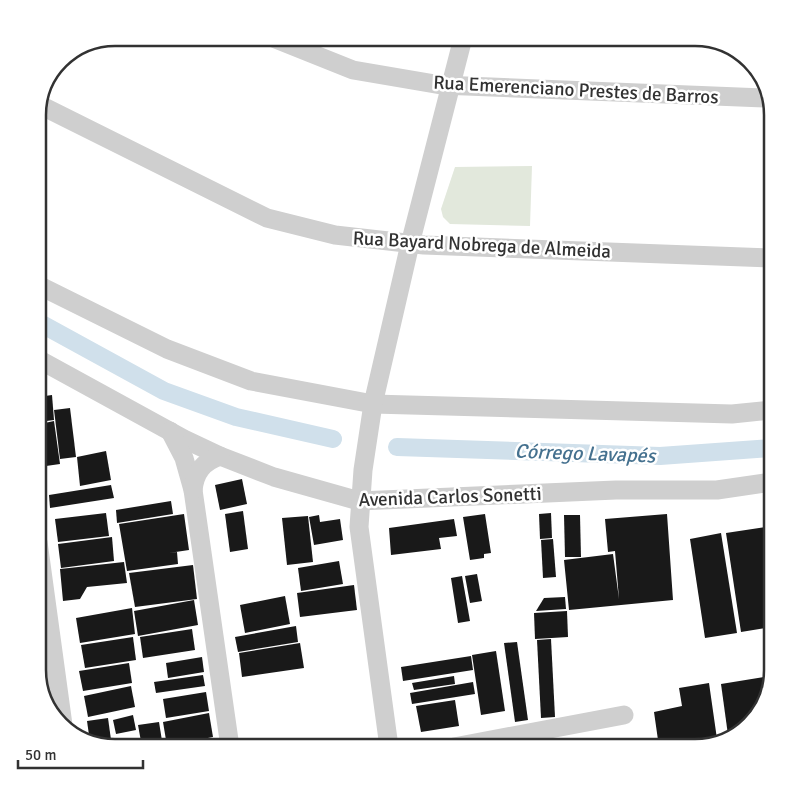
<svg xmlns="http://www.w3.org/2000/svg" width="810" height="785" font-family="Signika,sans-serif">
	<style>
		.green { fill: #e2e8dc }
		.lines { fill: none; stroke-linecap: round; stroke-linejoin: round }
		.canal { stroke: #d0e0eb; stroke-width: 18 }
		.building { fill: #191919 }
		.minor { stroke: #cfcfcf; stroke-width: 19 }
		.labels { text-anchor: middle; stroke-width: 5; stroke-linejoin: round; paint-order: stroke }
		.street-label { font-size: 19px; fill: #323232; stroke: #fff }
		.water-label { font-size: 20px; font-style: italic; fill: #45718f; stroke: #fff }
		.rim { fill: none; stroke: #323232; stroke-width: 2.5 }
	</style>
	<rect width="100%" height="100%" fill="#fff"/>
	<path class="green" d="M 532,166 L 530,226 L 450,224 L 443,217 L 441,209 L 455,167 Z"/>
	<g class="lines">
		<g class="canal">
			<path d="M 38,322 L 164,391 L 236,417 L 333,439"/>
			<path d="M 397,447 L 660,456 L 772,448"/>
		</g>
	</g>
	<g class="building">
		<path d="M 52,395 L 54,420 L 39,422 L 38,397 Z"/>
		<path d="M 70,408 L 76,457 L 60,459 L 54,410 Z"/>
		<path d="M 54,421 L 60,464 L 46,466 L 40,424 Z"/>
		<path d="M 106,451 L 111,480 L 80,486 L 77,457 Z"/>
		<path d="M 242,479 L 247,504 L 220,510 L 215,485 Z"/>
		<path d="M 111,485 L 114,498 L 50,508 L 49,495 Z"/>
		<path d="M 171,501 L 173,514 L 117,523 L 116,510 Z"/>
		<path d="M 243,511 L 248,549 L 230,552 L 225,514 Z"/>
		<path d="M 106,513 L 109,536 L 58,542 L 55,519 Z"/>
		<path d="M 551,513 L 552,538 L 540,539 L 539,514 Z"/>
		<path d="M 184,514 L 189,550 L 169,553 L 177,552 L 178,564 L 127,571 L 119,524 Z"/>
		<path d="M 485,514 L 491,553 L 484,554 L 484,558 L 470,560 L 463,517 Z"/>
		<path d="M 667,514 L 673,600 L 569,610 L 564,560 L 613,554 L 619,599 L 615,551 L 608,552 L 605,519 Z"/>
		<path d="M 319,515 L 320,522 L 340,519 L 343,540 L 314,545 L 309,517 Z"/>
		<path d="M 564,515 L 580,515 L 581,557 L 565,557 Z"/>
		<path d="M 308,516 L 313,562 L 287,565 L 282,518 Z"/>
		<path d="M 454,519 L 457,536 L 439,538 L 441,549 L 391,555 L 389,528 Z"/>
		<path d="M 772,526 L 772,627 L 741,632 L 726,533 Z"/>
		<path d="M 721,533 L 737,633 L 705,638 L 690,539 Z"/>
		<path d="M 112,537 L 114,561 L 61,568 L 58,544 Z"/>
		<path d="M 553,539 L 556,577 L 543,578 L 541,540 Z"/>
		<path d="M 339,561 L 343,584 L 301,591 L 298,568 Z"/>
		<path d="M 124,562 L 127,583 L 87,587 L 80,599 L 63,601 L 60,569 Z"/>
		<path d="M 193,565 L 197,599 L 135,607 L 129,573 Z"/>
		<path d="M 477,574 L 482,601 L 470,603 L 465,576 Z"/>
		<path d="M 462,576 L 470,621 L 458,623 L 451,578 Z"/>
		<path d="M 354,585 L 357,610 L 300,617 L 297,593 Z"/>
		<path d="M 285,596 L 290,624 L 245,633 L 240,605 Z"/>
		<path d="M 565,597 L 566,609 L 536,611 L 544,598 Z"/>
		<path d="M 194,600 L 198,625 L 138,636 L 134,611 Z"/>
		<path d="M 132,608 L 135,634 L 80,643 L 76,618 Z"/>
		<path d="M 567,611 L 568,637 L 535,639 L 534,613 Z"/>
		<path d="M 296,626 L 298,642 L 238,652 L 235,637 Z"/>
		<path d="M 192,629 L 195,650 L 143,658 L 140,637 Z"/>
		<path d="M 133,637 L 136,660 L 85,668 L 81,645 Z"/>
		<path d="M 551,639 L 555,717 L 541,718 L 537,640 Z"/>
		<path d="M 517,642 L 528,720 L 515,722 L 504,643 Z"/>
		<path d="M 300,643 L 304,668 L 242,677 L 239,653 Z"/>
		<path d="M 496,651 L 505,711 L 481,715 L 472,655 Z"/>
		<path d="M 471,656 L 473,670 L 403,681 L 401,667 Z"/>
		<path d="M 202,657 L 204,672 L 168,678 L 166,663 Z"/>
		<path d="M 129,663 L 132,683 L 83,691 L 79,671 Z"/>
		<path d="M 203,675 L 205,686 L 156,693 L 154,682 Z"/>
		<path d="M 454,676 L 455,684 L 414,690 L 412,683 Z"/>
		<path d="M 771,676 L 766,700 L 746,728 L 728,735 L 721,684 Z"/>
		<path d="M 473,682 L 475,694 L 412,704 L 410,693 Z"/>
		<path d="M 709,683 L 717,739 L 695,747 L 659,747 L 654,712 L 682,706 L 679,688 Z"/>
		<path d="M 131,686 L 135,707 L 88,717 L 84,696 Z"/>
		<path d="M 206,692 L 209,711 L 166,718 L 163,699 Z"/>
		<path d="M 455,700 L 459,726 L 421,732 L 416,706 Z"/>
		<path d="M 209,713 L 213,737 L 167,746 L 163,722 Z"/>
		<path d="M 133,715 L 136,730 L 116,734 L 113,720 Z"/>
		<path d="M 108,718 L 112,747 L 90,742 L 87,721 Z"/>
		<path d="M 159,722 L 163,747 L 142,747 L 138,725 Z"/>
		<path d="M 213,739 L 215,747 L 189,747 L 189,743 Z"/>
	</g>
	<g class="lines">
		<g class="minor">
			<path d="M 273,38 L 353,70 L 441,85 L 766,98"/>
			<path d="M 40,105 L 267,218 L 335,235 L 424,245 L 772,258"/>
			<path d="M 38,285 L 167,349 L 251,381 L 373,404 L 732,414 L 772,410"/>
			<path d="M 38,359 L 184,439 L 220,456 L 274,477 L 359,501 L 616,490 L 717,490 L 772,482"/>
			<path d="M 170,431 L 184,458 L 193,490 L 230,747"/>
			<path d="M 193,490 C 195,472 203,462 220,456"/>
			<path d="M 38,542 L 63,725"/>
			<path d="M 389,747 L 359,527 L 363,470 L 373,404 L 410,244 L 463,38"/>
			<path d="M 454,747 L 624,715"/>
		</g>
	</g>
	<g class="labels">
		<g class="street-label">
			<text transform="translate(576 89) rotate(3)" y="7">Rua Emerenciano Prestes de Barros</text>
			<text transform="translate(482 244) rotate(3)" y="7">Rua Bayard Nobrega de Almeida</text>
			<text transform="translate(450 496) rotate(-2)" y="7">Avenida Carlos Sonetti</text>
		</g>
		<g class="water-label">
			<text transform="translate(585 453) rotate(2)" y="7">Córrego Lavapés</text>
		</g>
	</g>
	<path d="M0 0H810V785H0ZM115 46H695A69 69 0 0 1 764 115V670A69 69 0 0 1 695 739H115A69 69 0 0 1 46 670V115A69 69 0 0 1 115 46Z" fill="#fff" fill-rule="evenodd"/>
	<path class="rim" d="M115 46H695A69 69 0 0 1 764 115V670A69 69 0 0 1 695 739H115A69 69 0 0 1 46 670V115A69 69 0 0 1 115 46Z"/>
	<path d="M18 760v8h125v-8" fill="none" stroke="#323232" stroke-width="2.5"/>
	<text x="25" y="760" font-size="15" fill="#323232" stroke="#ffffff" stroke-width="4" paint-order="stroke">50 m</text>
</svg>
